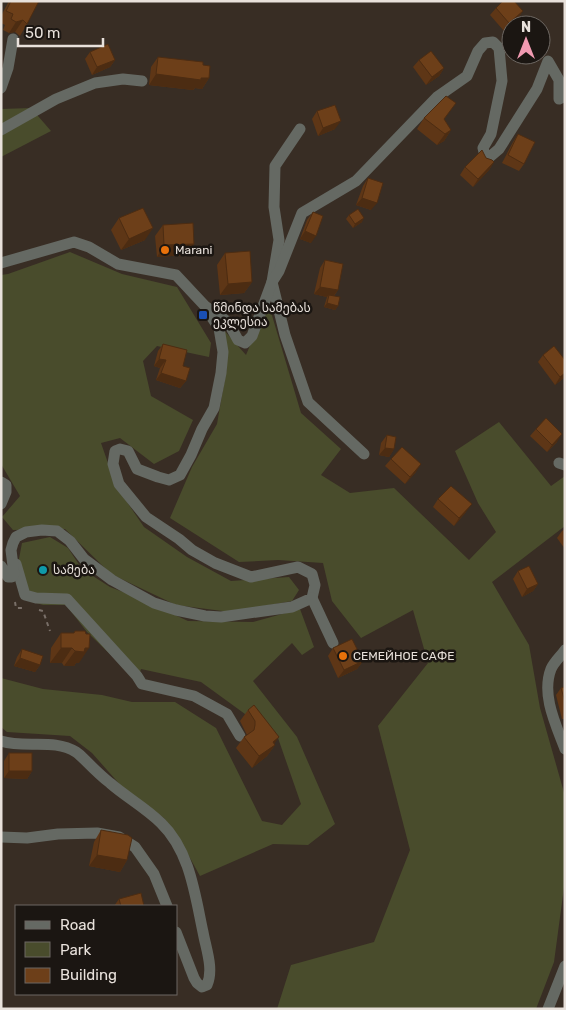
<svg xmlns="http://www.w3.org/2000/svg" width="566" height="1010" font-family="Rubik,'Noto Sans Georgian',sans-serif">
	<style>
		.green { fill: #494c2c }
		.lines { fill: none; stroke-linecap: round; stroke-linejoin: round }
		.path { stroke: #796f68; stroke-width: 2; stroke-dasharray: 4 4; stroke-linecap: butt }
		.minor { stroke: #656963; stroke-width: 11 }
		.wall { fill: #5e3616 }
		.shaded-wall { fill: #4c2c12 }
		.building { fill: #6d3f19; stroke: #4c2c12 }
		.food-dot { fill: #e8710a; stroke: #1b1612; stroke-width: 2 }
		.transit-dot { fill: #1a4fb4; stroke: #1b1612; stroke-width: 2 }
		.culture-dot { fill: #0f9aa8; stroke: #1b1612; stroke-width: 2 }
		.labels { text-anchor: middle; stroke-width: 5; stroke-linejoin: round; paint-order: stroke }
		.poi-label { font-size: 12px; fill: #e8e1db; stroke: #1b1612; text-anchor: start }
	</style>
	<rect width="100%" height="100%" fill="#382d24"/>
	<g class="green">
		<path d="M 31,108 L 51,131 L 1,157 L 1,109 Z"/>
		<path d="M 70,252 L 122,274 L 177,287 L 211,343 L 209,357 L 157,346 L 143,361 L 151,396 L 193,420 L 179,451 L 154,464 L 120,438 L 101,443 L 116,486 L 144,527 L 187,557 L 231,581 L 289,577 L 299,590 L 292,601 L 230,612 L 176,605 L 111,574 L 65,529 L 13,530 L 2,517 L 20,496 L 1,464 L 1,275 L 8,274 Z"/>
		<path d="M 268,302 L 301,413 L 341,449 L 321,475 L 350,493 L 394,488 L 469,560 L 496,532 L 478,503 L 455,451 L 499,422 L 551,486 L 565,476 L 565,526 L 492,582 L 529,645 L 540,708 L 565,796 L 565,880 L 554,962 L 536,1009 L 277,1009 L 291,965 L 374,942 L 410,850 L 378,726 L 428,663 L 413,610 L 361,638 L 332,601 L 323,563 L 278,560 L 239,562 L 170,518 L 192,467 L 217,424 L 227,367 L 222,328 L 246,355 Z"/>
		<path d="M 50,537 L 68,548 L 82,569 L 110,587 L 136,597 L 188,621 L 253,622 L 300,609 L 314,647 L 302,655 L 292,643 L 253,681 L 297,737 L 335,824 L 308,845 L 273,844 L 200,876 L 180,840 L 164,818 L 123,788 L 92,753 L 70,736 L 7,732 L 1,727 L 1,678 L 43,689 L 102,695 L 132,702 L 175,702 L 216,728 L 262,821 L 282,825 L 301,804 L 278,738 L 201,682 L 141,669 L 138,679 L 116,660 L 87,632 L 66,605 L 43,605 L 30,601 L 18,564 L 22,543 Z"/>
	</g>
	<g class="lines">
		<g class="path">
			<path d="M 15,602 L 16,608 L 25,608"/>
			<path d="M 39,610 L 43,611 L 50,631"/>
		</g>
		<g class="minor">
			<path d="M 1,88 L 8,68 L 13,39"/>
			<path d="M 300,129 L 275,166 L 274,207 L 279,240 L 272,282 L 285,335 L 308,402 L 364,454"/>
			<path d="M 1,130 L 56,99 L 95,83 L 123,79 L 142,81"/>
			<path d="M 1,263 L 74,242 L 89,247 L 118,264 L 176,275 L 205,306 L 228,322 L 238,340 L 245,343 L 252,336 L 272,282 L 279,271 L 302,213 L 356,181 L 437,97 L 467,76 L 478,51 L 485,43 L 493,42 L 499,48 L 502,81 L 491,134 L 483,148 L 486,160 L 499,149 L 537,89 L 548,61 L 559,80 L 559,99 L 565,96"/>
			<path d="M 559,463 L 565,465"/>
			<path d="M 1,482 L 6,485 L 6,492 L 1,504"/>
			<path d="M 16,564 L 25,595 L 36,598 L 67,599 L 137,676 L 142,684 L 194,696 L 227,714 L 240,736"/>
			<path d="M 1,566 L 8,577 L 12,577 L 14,574 L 11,550 L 13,543 L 16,537 L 26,532 L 42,530 L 57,531 L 70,541 L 84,559 L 112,580 L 154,603 L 176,610 L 205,616 L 221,617 L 292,607 L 312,598 L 315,585 L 312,574 L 298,567 L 251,577 L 215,563 L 192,550 L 179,539 L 146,517 L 119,484 L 113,464 L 115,451 L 120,449 L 128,451 L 137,469 L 158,477 L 169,480 L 180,475 L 191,455 L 202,429 L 214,408 L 221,373 L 223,352 L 219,328 L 208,312"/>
			<path d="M 312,598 L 333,643"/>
			<path d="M 565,650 C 561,656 554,662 551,669 C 541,695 556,725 565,749"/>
			<path d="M 1,741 C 25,749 54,738 76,752 C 79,754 82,757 85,760 C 93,768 101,776 110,783 C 126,797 146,808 161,823 C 190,851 195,895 203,932 C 206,949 214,969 207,985 L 202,987 L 197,983 L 194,978 L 176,932"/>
			<path d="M 1,837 L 27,838 L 58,834 L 97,833 L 119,837 L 135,847 L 154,874 L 167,906"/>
			<path d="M 548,1009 L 565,966"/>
		</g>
	</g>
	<g class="wall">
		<path d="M 9,1 L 39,1 L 27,24 L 20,36 L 15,32 L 9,33 L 3,30 L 5,25 L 1,23 L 1,16 Z"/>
		<path d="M 496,8 L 523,11 L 517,19 L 504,31 L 490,15 Z"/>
		<path d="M 90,52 L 115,60 L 110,67 L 92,75 L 85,59 Z"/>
		<path d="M 158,57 L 203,65 L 209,78 L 202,89 L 195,88 L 193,90 L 149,85 L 151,67 Z"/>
		<path d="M 419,60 L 444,68 L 439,76 L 426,85 L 413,67 Z"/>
		<path d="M 317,111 L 335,129 L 318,136 L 312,119 Z"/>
		<path d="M 448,114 L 444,119 L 451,130 L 444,141 L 437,145 L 417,129 L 424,118 Z"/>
		<path d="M 518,134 L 524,164 L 519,171 L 502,163 L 513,142 Z"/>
		<path d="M 486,158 L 494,162 L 489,170 L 473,187 L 460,175 L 465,167 Z"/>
		<path d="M 368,178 L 371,210 L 356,205 L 363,186 Z"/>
		<path d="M 313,212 L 311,243 L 300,239 L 307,220 Z"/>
		<path d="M 349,215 L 362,222 L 353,228 L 346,219 Z"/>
		<path d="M 119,218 L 145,240 L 121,250 L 111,230 Z"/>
		<path d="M 163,225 L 194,244 L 186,255 L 157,257 L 155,236 Z"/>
		<path d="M 225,253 L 252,282 L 244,293 L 220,295 L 217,265 Z"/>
		<path d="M 325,260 L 338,290 L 334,296 L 338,306 L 335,310 L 324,307 L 327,297 L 314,294 L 320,268 Z"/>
		<path d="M 163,344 L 183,366 L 186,381 L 180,388 L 156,380 L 160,368 L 154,366 L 158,351 Z"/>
		<path d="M 543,355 L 565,377 L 555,385 L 538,362 Z"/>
		<path d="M 536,429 L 557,442 L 547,452 L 530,436 Z"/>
		<path d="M 387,435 L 394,449 L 389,457 L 379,455 L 381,443 Z"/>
		<path d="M 391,459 L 416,472 L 405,484 L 385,466 Z"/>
		<path d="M 438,499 L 466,512 L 454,526 L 433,507 Z"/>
		<path d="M 565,529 L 565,549 L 557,538 L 562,531 Z"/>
		<path d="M 518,571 L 538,584 L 533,591 L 522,597 L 513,579 Z"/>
		<path d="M 61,633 L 74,633 L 79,663 L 76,663 L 74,666 L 64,666 L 62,663 L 50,663 L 51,648 Z"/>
		<path d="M 333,648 L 363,661 L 357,669 L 338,678 L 328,656 Z"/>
		<path d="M 22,649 L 40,665 L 35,672 L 14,666 L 17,657 Z"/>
		<path d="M 565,687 L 565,719 L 562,719 L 556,695 L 561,688 Z"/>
		<path d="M 248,710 L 275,745 L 267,756 L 252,768 L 236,748 L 244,737 L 247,735 L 240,721 Z"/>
		<path d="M 9,753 L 32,771 L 27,779 L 4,778 L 4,761 Z"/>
		<path d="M 101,830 L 127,860 L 120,872 L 89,866 L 94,842 Z"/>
		<path d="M 119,899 L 144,906 L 114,906 Z"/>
	</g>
	<g class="shaded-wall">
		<path d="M 523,11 L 517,19 L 504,31 L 509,23 Z"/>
		<path d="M 23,20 L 15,32 L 9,33 L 16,22 Z"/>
		<path d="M 115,60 L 110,67 L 92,75 L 97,67 Z"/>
		<path d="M 444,68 L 439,76 L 426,85 L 432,77 Z"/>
		<path d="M 156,74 L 201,78 L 209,78 L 202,89 L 195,88 L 193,90 L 149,85 Z"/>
		<path d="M 341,121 L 335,129 L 318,136 L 323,128 Z"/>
		<path d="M 451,130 L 444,141 L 437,145 L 445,134 Z"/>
		<path d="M 494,162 L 489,170 L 473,187 L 478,179 Z"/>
		<path d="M 362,198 L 377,203 L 371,210 L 356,205 Z"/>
		<path d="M 364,218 L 362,222 L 353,228 L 355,224 Z"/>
		<path d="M 153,228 L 145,240 L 121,250 L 129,239 Z"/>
		<path d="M 305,231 L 316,236 L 311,243 L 300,239 Z"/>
		<path d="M 194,244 L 186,255 L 157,257 L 164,245 Z"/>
		<path d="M 252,282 L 244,293 L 220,295 L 228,284 Z"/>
		<path d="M 320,287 L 338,290 L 332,298 L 329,295 L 327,297 L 314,294 Z"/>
		<path d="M 327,303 L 338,306 L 335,310 L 324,307 Z"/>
		<path d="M 159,359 L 166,360 L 160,368 L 154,366 Z"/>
		<path d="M 161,373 L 186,381 L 180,388 L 156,380 Z"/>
		<path d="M 565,373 L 565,377 L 555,385 L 560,377 Z"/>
		<path d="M 562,434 L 557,442 L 547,452 L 552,445 Z"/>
		<path d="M 385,448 L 394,449 L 389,457 L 379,455 Z"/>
		<path d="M 421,464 L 416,472 L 405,484 L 410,477 Z"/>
		<path d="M 472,504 L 466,512 L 454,526 L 459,518 Z"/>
		<path d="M 538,584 L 533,591 L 522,597 L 527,589 Z"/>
		<path d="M 61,648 L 72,648 L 62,663 L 50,663 Z"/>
		<path d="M 85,648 L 89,648 L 79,663 L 76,663 L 74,666 L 64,666 L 75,651 Z"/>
		<path d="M 20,658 L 40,665 L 35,672 L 14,666 Z"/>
		<path d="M 363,661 L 357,669 L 338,678 L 344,670 Z"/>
		<path d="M 279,737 L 272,747 L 275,745 L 267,756 L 252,768 L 259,756 L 273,742 Z"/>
		<path d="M 9,771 L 32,771 L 27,779 L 4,778 Z"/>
		<path d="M 97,855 L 127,860 L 120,872 L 89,866 Z"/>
	</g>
	<g class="building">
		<path d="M 11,1 L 39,1 L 27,24 L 23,20 L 16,22 L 11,19 L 13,14 L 6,11 Z"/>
		<path d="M 503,1 L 514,1 L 523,11 L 509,23 L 496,8 Z"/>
		<path d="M 108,44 L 115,60 L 97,67 L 90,52 Z"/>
		<path d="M 431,51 L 444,68 L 432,77 L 419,60 Z"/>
		<path d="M 158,57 L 203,62 L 203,65 L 210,66 L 209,78 L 201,78 L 201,80 L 156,74 Z"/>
		<path d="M 446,96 L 456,103 L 444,119 L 451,130 L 445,134 L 424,118 Z"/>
		<path d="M 335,105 L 341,121 L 323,128 L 317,111 Z"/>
		<path d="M 518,134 L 535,142 L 524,164 L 508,155 Z"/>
		<path d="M 482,150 L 486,158 L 492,160 L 494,162 L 478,179 L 465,167 Z"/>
		<path d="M 368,178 L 383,183 L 377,203 L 362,198 Z"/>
		<path d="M 143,208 L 153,228 L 129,239 L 119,218 Z"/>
		<path d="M 358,209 L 364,218 L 355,224 L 349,215 Z"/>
		<path d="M 313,212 L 323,216 L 316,236 L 305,231 Z"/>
		<path d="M 193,223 L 194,244 L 164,245 L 163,225 Z"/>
		<path d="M 250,251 L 252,282 L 228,284 L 225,253 Z"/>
		<path d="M 325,260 L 343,264 L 338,290 L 320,287 Z"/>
		<path d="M 329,295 L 340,297 L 338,306 L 327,303 Z"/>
		<path d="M 163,344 L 187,350 L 183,366 L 190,368 L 186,381 L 161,373 L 166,360 L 159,359 Z"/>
		<path d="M 554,346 L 565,360 L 565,373 L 560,377 L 543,355 Z"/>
		<path d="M 546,418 L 562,434 L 552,445 L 536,429 Z"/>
		<path d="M 387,435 L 396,437 L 394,449 L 385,448 Z"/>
		<path d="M 402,447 L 421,464 L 410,477 L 391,459 Z"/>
		<path d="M 451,486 L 472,504 L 459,518 L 438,499 Z"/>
		<path d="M 529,566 L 538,584 L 527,589 L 518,571 Z"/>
		<path d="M 75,631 L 85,631 L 86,634 L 90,634 L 89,648 L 85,648 L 84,652 L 75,651 L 72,648 L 61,648 L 61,633 L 74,633 Z"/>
		<path d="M 352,639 L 363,661 L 344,670 L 333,648 Z"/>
		<path d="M 22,649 L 43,656 L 40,665 L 20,658 Z"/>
		<path d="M 565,687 L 565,702 L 561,688 Z"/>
		<path d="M 254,705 L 279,737 L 273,742 L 275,745 L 259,756 L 244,737 L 254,730 L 255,725 L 255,721 L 248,710 Z"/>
		<rect x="9" y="753" width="23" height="18"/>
		<path d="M 101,830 L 128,835 L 132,838 L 127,860 L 97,855 Z"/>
		<path d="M 141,893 L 144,906 L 121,906 L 119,899 Z"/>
	</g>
	<g class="food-dot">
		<circle cx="165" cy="250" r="5"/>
		<circle cx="343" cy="656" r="5"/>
	</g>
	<rect class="transit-dot" x="198" y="310" width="10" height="10" rx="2.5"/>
	<circle class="culture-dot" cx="43" cy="570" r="5"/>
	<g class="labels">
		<g class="poi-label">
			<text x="175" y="254">Marani</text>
			<text x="213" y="312">წმინდა სამებას<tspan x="213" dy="14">ეკლესია</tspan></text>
			<text x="53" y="574">სამება</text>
			<text x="353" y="660">СЕМЕЙНОЕ САФЕ</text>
		</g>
	</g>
	<rect width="566" height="1010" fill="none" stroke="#e8e1db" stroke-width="5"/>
	<rect x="15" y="905" width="162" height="90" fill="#1b1612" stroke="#6d6762"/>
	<rect x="25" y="921" width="25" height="8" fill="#656963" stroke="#6d6762"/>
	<text x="60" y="930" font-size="15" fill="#e8e1db">Road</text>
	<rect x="25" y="942" width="25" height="15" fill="#494c2c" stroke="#6d6762"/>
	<text x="60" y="955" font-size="15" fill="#e8e1db">Park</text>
	<rect x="25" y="968" width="25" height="15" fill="#6d3f19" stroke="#6d6762"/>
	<text x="60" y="980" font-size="15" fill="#e8e1db">Building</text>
	<g transform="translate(526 40)"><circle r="24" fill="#1b1612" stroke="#6d6762"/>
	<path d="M0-4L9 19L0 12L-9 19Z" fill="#f19ab1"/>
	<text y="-8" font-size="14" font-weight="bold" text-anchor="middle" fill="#e8e1db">N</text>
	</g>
	<path d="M18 38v8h85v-8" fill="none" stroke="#e8e1db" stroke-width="2.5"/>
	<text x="25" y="38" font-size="15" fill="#e8e1db" stroke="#1b1612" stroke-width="4" paint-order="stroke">50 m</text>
</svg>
